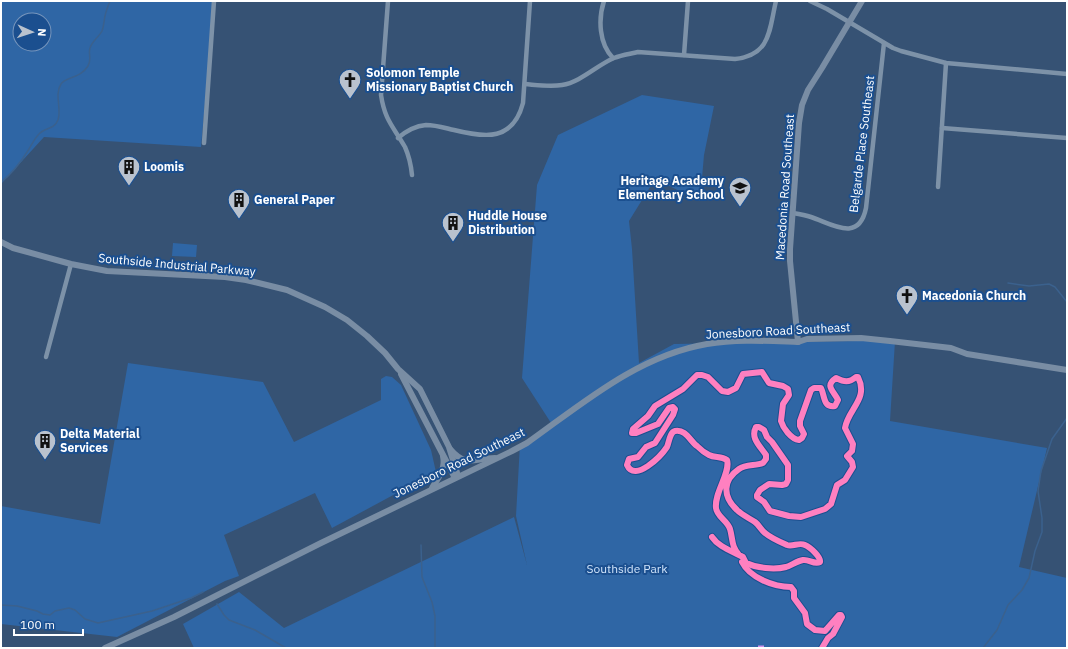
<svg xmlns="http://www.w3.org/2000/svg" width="1068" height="649" font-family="'IBM Plex Sans',sans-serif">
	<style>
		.green { fill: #2f66a5; fill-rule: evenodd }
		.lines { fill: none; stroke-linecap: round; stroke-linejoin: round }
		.stream { stroke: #3b618d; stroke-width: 1.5 }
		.street { stroke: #7d92a8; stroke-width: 4.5 }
		.secondary { stroke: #798da4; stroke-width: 6 }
		.quiet { stroke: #d193ec; stroke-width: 5; stroke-dasharray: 10 5; stroke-linecap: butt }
		.cycleway-casing { stroke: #1b4f8f; stroke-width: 8 }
		.cycleway { stroke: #ff80c0; stroke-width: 6 }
		.labels { text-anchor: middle; stroke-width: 4; stroke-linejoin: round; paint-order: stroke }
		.poi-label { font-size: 12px; font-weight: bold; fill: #fff; stroke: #1b4f8f; text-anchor: start }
		.street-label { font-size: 12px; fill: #fff; stroke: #1b4f8f }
		.park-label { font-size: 12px; fill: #cfe3fa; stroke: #1b4f8f }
	</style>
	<rect width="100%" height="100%" fill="#365274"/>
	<g class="green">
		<path d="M 1,1 L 214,1 L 201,147 L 44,137 L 1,184 ZM 20,20 L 44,20 L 44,44 L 20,44 Z"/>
		<path d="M 642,95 L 714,106 L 704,155 L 700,201 L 655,179 L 629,221 L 632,249 L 639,363 L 674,344 L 857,341 L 895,341 L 890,421 L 1047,448 L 1019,567 L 1067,578 L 1067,648 L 194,648 L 183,624 L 239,592 L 284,628 L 514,517 L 527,565 L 516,516 L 520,444 L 553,426 L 522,378 L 537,185 L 558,135 Z"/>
		<path d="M 173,243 L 197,245 L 196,257 L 172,256 Z"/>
		<path d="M 128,363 L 263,382 L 294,442 L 381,400 L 381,379 L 386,376 L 392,377 L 401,385 L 431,450 L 436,472 L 332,528 L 315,493 L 224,535 L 239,576 L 225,581 L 117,637 L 1,624 L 1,506 L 100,524 Z"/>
	</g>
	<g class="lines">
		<g class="stream">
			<path d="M 1,182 C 13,173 21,162 29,149 C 32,144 35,138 39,134 C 45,127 54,130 58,120 C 62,109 54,95 61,84 C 65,77 81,78 88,66 C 92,59 88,54 90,48 C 92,41 99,37 102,31 C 104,26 104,20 105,16 C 106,11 108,6 110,1"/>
			<path d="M 1008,283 L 1029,286 L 1049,284 L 1055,287 L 1067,302"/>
			<path d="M 421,545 L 422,577 L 432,602 L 435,616 L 435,648"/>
			<path d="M 217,604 L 224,615 L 229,620 L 255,630 L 286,648"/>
			<path d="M 1,605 L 17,606 L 37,611 L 43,614 L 50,615 L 55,611 L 69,608 L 75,610 L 85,619 L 98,623 L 152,611 L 191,598 L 203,592"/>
			<path d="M 983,648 L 997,630 L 1008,605 L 1022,590 L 1029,578 L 1035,551 L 1042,532 L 1042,518 L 1038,491 L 1041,471 L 1052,439 L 1067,418"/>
		</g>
		<g class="street">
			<path d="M 388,1 L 381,95 C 385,121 393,126 405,147 C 409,156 411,165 412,175"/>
			<path d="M 604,1 C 598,19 599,44 613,58"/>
			<path d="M 810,1 L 827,9 L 893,48 L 901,51 L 946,63 L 1067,74"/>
			<path d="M 684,55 L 688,1"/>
			<path d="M 525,84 C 537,85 550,87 562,85 C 581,82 597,65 614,58 C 622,55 630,54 638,52 L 735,59 C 771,55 769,30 776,1"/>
			<path d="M 942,128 L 1067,138"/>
			<path d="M 398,138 C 406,131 415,126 426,125 C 436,125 445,128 454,130 C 486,138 513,141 523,103 L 530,1"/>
			<path d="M 204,143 L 214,1"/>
			<path d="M 938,187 L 946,63"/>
			<path d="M 793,213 C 799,214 805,215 811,217 C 832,224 859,243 866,208 L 884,43"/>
			<path d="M 46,357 L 71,264"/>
		</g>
		<g class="secondary">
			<path d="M 1,242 L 13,248 L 71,264 L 107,271 L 225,277 L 246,280 L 287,290 L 325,307 L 347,320 L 367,336 L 385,353 L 398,369 L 420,389 L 449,447 L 458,476"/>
			<path d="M 798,342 L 790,261 L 790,249 L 799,123 L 802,105 L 808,90 L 822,68 L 862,1"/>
			<path d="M 401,374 L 455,478"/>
			<path d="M 450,449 C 466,468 474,458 495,458"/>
			<path d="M 432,488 C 438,478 446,469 443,456"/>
			<path d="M 105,648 L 174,617 L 321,543 L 512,451 L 527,443 C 582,404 637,356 707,344 C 737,339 768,341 798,342 L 807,339 L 861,338 L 890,341 L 951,348 L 967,354 L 1067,370"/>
		</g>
		<path class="quiet" d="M 758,648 L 764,648"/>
		<g class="cycleway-casing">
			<g id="cycleway">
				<path d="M 712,537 C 718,546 729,550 739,555 C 731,546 733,539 730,529 C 727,520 717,517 716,508 C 714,493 731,472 727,460 C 721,456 715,458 709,455 C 705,453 700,449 697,446 C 690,441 686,429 675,431 C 670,432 669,442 667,447 C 661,456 635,483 627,465 L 629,459 L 638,457 L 646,447 L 655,443 L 673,415 L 675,409 L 673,407 L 669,408 L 658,424 L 636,433 L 632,433 L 633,429 L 648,416 L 655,406 L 683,389 L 697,375 L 702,375 L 708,377 L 722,391 L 728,392 L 736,388 L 743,374 L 762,372 L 769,383 L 783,386 L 788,389 L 789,395 L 783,404 L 781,421 C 783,428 791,439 799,440 L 802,438 L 804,434 L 800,426 L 800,421 L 811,390 L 814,388 L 821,388 C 825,396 823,408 835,406 L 838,400 C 834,391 824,386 836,378 C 844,382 849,383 856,377 L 858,377 C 869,399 848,409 845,428 L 853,444 L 852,451 L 847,456 L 852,462 L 853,467 L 845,480 L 837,485 L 831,504 L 825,509 L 801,517 L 789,516 L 770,511 L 764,502 L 757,497 L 757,495 L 760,490 L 769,484 L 782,485 L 786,484 L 788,480 L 788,465 L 772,442 L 767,437 L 764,430 L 759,427 L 756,427 C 750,438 760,446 766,455 L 766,459 L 763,463 C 755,466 746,464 739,469 C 723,480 722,496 737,510 C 742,515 749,518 755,522 C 759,525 761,530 765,533 C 771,538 780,542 787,545 C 793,547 799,542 805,545 C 810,547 821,557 820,562 C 814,565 809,559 803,560 C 797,561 792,565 786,567 C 774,570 757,568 746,563 L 743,557 L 739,555"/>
				<path d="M 742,562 C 750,578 774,587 791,587 L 794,591 L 794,598 L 805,613 L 807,624 L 815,630 L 825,631 L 839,615 L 841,615 L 842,617 L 833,634 L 828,638 L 822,648"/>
			</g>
		</g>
		<use href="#cycleway" class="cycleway"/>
	</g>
	<defs>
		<g id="church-pin" transform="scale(1.15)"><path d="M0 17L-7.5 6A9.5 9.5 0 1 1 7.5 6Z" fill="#b9c2ce" stroke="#1b4f8f"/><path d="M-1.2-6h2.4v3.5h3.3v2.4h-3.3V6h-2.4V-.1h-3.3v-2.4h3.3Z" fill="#111"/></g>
		<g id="building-pin" transform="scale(1.15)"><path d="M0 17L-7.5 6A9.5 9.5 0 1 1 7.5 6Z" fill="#b9c2ce" stroke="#1b4f8f"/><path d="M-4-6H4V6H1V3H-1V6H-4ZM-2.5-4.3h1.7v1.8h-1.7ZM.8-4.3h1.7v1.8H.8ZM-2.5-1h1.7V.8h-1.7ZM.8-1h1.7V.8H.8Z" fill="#111"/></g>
		<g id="school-pin" transform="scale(1.15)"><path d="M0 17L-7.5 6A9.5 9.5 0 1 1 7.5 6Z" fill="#b9c2ce" stroke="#1b4f8f"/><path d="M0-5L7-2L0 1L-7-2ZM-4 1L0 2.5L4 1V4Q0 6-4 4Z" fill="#111"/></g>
	</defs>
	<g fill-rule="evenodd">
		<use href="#church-pin" x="350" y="80"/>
		<use href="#building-pin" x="129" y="167"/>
		<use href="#school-pin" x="740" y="188"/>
		<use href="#building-pin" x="239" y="200"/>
		<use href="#building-pin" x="453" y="223"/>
		<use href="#church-pin" x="907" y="296"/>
		<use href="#building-pin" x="45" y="441"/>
	</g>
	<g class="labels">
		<g class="poi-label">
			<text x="366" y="77">Solomon Temple<tspan x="366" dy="14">Missionary Baptist Church</tspan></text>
			<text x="144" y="171">Loomis</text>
			<text x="724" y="185" text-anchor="end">Heritage Academy<tspan x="724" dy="14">Elementary School</tspan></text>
			<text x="254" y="204">General Paper</text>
			<text x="468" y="220">Huddle House<tspan x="468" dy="14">Distribution</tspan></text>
			<text x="922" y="300">Macedonia Church</text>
			<text x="60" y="438">Delta Material<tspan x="60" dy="14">Services</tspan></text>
		</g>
		<g class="street-label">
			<text transform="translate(862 144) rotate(-83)" y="4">Belgarde Place Southeast</text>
			<text transform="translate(785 187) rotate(-86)" y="4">Macedonia Road Southeast</text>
			<text transform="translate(177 265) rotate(5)" y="4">Southside Industrial Parkway</text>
			<text transform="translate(778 331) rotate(-3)" y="4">Jonesboro Road Southeast</text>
			<text transform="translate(459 463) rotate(-26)" y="4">Jonesboro Road Southeast</text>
		</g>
		<g class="park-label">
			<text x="627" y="573">Southside Park</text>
		</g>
	</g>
	<rect width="1068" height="649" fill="none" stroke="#ffffff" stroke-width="4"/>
	<g transform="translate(32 32) rotate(93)"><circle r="19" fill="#1b4f8f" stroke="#7695bc"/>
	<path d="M0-3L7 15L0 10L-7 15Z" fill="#b9c2ce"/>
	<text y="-6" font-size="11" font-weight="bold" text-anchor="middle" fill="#ffffff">N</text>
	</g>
	<path d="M14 629v6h69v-6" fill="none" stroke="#ffffff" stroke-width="2"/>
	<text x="20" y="629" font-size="12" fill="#ffffff" stroke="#1b4f8f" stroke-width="3" paint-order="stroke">100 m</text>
</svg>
